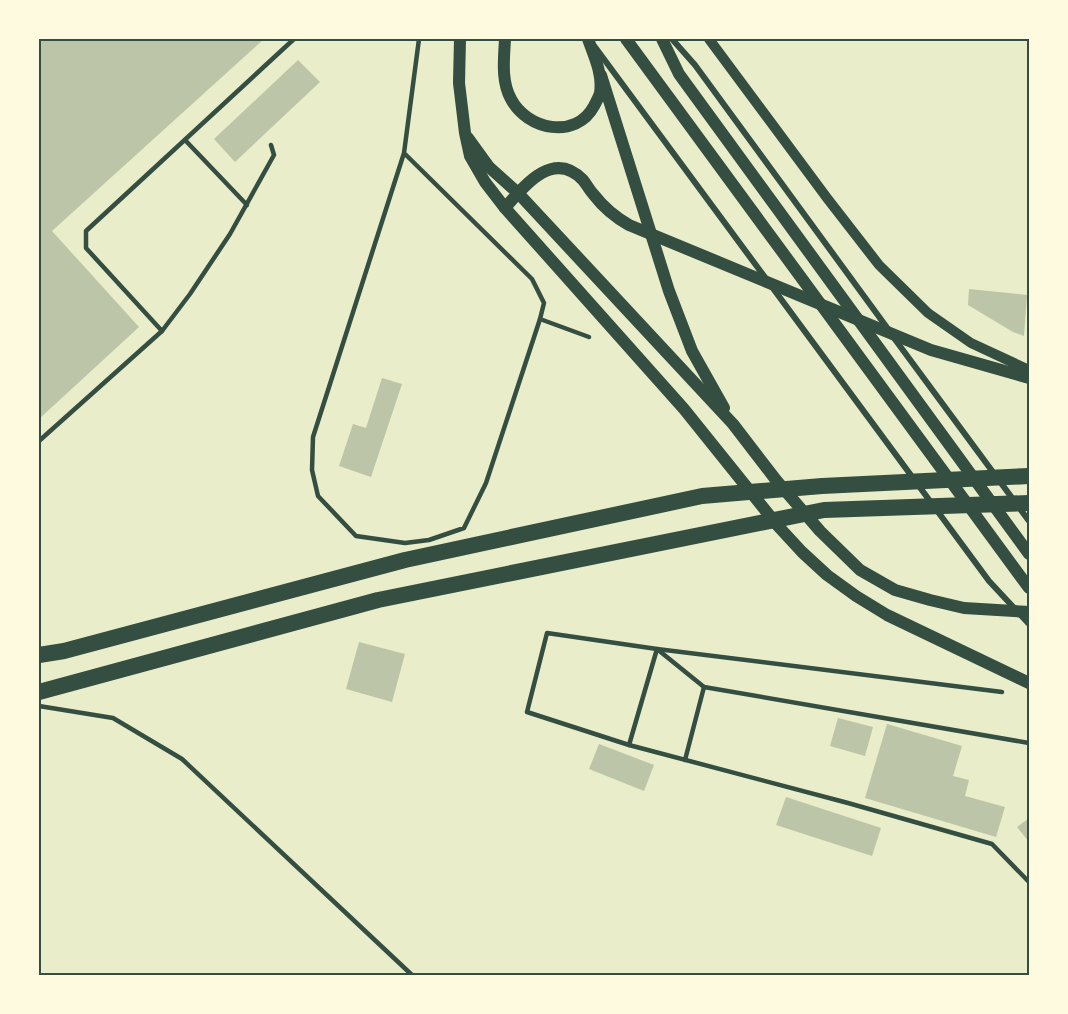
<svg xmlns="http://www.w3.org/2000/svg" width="1068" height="1014" font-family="Roboto,sans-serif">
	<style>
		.building { fill: #bcc5a7 }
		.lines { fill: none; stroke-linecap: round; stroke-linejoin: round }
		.service { stroke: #344e41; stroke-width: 4.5 }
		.minor { stroke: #344e41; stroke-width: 6 }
		.tertiary { stroke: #344e41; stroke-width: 10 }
		.secondary { stroke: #344e41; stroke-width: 12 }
		.trunk { stroke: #344e41; stroke-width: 16 }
		.neatline { fill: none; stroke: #344e41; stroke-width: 2 }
	</style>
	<rect width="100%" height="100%" fill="#e9edc9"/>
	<g class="building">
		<path d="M 39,39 L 264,39 L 52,231 L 139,327 L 39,419 Z"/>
		<path d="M 298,60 L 320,82 L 235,162 L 214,139 Z"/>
		<path d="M 969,289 L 1027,295 L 1024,336 L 1013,332 L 968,305 Z"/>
		<path d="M 382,378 L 402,384 L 371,477 L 339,466 L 353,424 L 366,428 Z"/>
		<path d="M 359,642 L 405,654 L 392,702 L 346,689 Z"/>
		<path d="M 838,718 L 873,727 L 865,756 L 830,746 Z"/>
		<path d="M 887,724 L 962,746 L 953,776 L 969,780 L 965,796 L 1005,807 L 996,837 L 865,798 Z"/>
		<path d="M 599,744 L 654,765 L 644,791 L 589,769 Z"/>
		<path d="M 786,797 L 881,828 L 872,856 L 776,825 Z"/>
		<path d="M 1029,818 L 1029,842 L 1017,827 Z"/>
	</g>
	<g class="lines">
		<g class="service">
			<path d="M 185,140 L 247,205"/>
			<path d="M 271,145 L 274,155 L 230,234 L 190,294 L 162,331 L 86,248 L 86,231 L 294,39"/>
			<path d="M 404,153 L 532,279 L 544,303 L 540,319 L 486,483 L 464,528 L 429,540 L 405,543 L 356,536 L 318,496 L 312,470 L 313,437 L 404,153 L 419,39"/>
			<path d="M 540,319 L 589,337"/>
			<path d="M 39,441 L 162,331"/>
			<path d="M 1002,692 L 657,649 L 629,745 L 848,803 L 992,844 L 1029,882"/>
			<path d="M 39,706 L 113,718 L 182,759 L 412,975"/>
			<path d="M 629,745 L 527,712 L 547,633 L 657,649 L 704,687 L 1029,743"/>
			<path d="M 685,760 L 704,687"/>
		</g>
		<g class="minor">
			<path d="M 672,39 L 695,65 L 888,329"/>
			<path d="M 595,47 L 989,581 L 1029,624"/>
			<path d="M 894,338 L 1029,521"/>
		</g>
		<path class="tertiary" d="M 709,39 L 827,198 L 879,265 L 928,313 L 971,343 L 1029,370"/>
		<g class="secondary">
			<path d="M 460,39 L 459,83 L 465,133 L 470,156 L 485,182 L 505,208 L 684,409 L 778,526 L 802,552 L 827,575 L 856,596 L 887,615 L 1029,683"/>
			<path d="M 505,39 C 504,59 501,81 511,99 C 527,130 576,140 594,106 C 596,102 599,97 600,93 C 603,74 594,56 588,39"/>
			<path d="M 626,39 L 1029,588"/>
			<path d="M 662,39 L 679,74 L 1029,554"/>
			<path d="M 601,75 L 669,291 L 692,351 L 724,408"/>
			<path d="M 468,138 L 489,167 L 518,193 L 733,424 L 776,480 L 820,531 L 860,570 L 895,590 L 930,600 L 964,608 L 1029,612"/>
			<path d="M 505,208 C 524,186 553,149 583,180 C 587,185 590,191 594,195 C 604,208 615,217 629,225 L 931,350 L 1029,378"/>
		</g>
		<g class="trunk">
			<path d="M 39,655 L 64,651 L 405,560 L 702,496 L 822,486 L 1029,476"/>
			<path d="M 39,692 L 378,600 L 824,510 L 1029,503"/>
		</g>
	</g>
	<rect width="1068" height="1014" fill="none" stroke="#fefae0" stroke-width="81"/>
	<rect x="40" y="40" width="988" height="934" class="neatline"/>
</svg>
